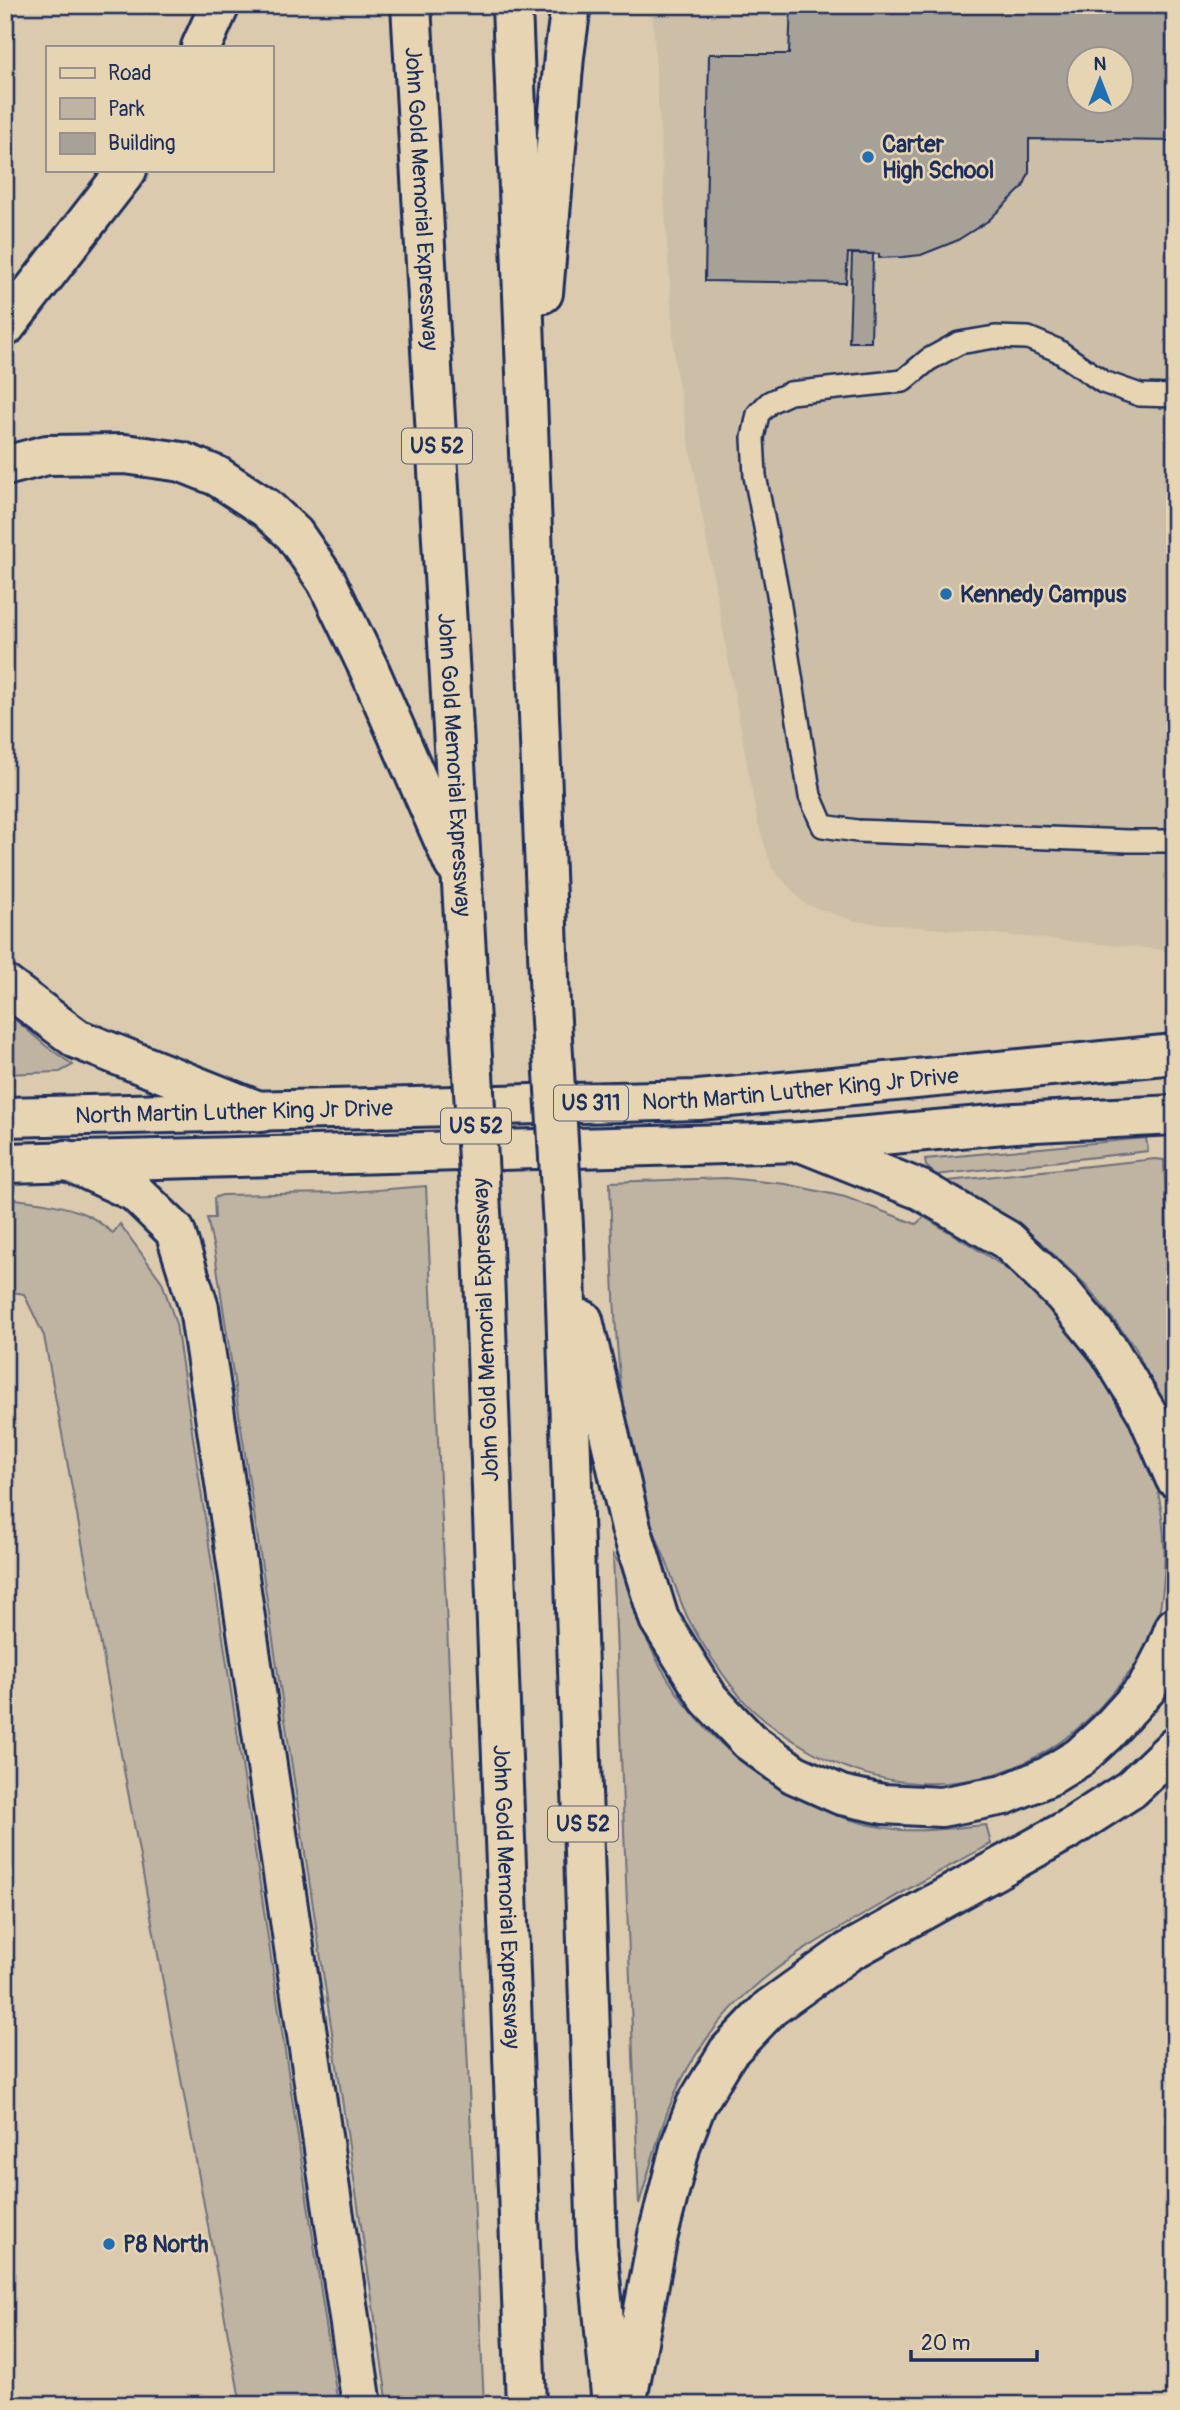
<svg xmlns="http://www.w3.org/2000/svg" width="1180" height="2410" font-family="Pangolin,sans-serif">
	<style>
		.built { fill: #ccbea7; fill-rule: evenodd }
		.green { fill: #bfb3a2; stroke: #6d7180; stroke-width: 2 }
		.building { fill: #a8a198; stroke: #1b2f5e; stroke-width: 2; fill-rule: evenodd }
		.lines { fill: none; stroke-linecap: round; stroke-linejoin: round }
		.lane-casing { stroke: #1b2f5e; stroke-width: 26 }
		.primary-casing { stroke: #1b2f5e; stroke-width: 44 }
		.highway-casing { stroke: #1b2f5e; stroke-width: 44 }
		.lane { stroke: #e7d4b2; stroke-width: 21 }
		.primary { stroke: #e7d4b2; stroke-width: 38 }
		.highway { stroke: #e7d4b2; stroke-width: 38 }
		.highway-bridge-casing { stroke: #1b2f5e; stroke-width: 44; stroke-linecap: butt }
		.highway-bridge { stroke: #e7d4b2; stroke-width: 38 }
		.poi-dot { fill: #1f6fb2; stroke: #e7d4b2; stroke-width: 2.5 }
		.labels { text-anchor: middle; stroke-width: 5; stroke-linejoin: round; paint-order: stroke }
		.shield { fill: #e7d4b2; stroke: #586077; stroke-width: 2 }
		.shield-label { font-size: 21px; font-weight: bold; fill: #1b2f5e }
		.poi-label { font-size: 23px; font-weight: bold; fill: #1b2f5e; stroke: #e7d4b2; text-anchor: start }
		.street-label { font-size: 23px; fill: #1b2f5e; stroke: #e7d4b2 }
	</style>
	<rect width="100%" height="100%" fill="#dbcaad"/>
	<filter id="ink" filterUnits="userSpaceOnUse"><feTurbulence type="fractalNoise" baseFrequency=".0143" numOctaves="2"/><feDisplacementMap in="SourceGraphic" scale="14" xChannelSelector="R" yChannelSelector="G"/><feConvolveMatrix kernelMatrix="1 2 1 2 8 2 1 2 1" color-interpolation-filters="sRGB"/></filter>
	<g filter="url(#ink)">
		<path class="built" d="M 652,5 L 1175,5 L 1175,951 L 855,921 L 805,904 L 772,868 L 758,824 L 675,365 ZM 1078,60 L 1120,60 L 1120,102 L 1078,102 Z"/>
		<g class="green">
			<path d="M 5,1011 L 46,1046 L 73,1065 L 60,1072 L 5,1074 Z"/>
			<path d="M 1146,1138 L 1148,1151 L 936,1175 L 926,1166 L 925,1159 Z"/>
			<path d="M 1155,1159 L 1164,1160 L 1175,1436 L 1135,1347 L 1086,1285 L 1038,1240 L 986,1203 L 948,1181 Z"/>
			<path d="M 726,1178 L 786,1184 L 845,1197 L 916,1224 L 924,1217 C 968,1243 1016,1270 1051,1308 C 1060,1317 1067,1329 1075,1339 C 1101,1373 1130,1410 1146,1451 C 1167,1504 1174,1596 1146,1649 C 1137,1666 1121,1683 1108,1698 C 1031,1790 909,1809 806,1748 C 782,1734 756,1717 739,1695 C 723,1676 703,1645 691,1624 C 681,1606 675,1585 668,1566 C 655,1535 642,1502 635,1470 C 614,1376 613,1278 610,1182 Z"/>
			<path d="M 426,1186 L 484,2405 L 388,2405 L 215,1254 L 207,1218 L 215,1218 L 214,1198 L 222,1195 L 339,1193 Z"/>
			<path d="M 5,1198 C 33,1201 64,1204 89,1216 C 97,1220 105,1227 113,1233 L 120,1224 L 162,1282 L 176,1324 L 338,2405 L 241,2405 L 44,1336 L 24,1294 L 5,1291 Z"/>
			<path d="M 613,1555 L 621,1566 C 632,1603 644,1640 665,1674 C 714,1756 805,1820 901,1830 C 930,1832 957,1827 986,1825 L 991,1844 C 950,1865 910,1888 870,1911 C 787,1958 725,1994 680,2083 C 662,2118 651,2166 639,2204 Z"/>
		</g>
		<g class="building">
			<path d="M 791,5 L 915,5 L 1175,11 L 1175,141 L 1029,139 L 1029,173 L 1023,187 L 988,221 L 956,241 L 921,255 L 903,257 L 879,258 L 879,254 L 848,253 L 846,283 L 705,281 L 709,54 L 789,54 ZM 1078,60 L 1120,60 L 1120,102 L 1078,102 Z"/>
			<path d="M 852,254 L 873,254 L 871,342 L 849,342 Z"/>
		</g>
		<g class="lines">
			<g class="lane-casing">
				<path id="lane" d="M 1175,396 L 1140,395 L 1103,382 L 1057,350 L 1028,338 L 995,337 L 959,343 L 928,360 L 903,381 L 790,393 L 770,402 L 758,414 L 753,438 L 755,476 L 778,594 L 810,796 L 823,826 L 857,831 L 1128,841 L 1175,841"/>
			</g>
			<g class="primary-casing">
				<g id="primary">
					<path id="s1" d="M 5,1117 L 699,1100 L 1175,1054"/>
					<path d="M 5,1163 L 801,1142 L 1015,1123 L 1175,1115"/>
				</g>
			</g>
			<g class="highway-casing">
				<g id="highway">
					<path id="s2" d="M 411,5 L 469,1005"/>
					<path d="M 512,5 L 550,1004"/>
					<path d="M 201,47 L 220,5"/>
					<path d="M 543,293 L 564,56 L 571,5"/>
					<path d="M 5,327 L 127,170"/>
					<path d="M 5,466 L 47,455 L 125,454 L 182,462 L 217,476 L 266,508 L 294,534 L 327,582 L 369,669 L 454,864"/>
					<path d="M 5,985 L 77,1039 L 261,1112"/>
					<path d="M 801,1142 L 921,1190 L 1007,1240 L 1063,1294 L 1109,1350 L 1147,1413 L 1175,1478"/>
					<path d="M 66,1160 L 135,1192 L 175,1231 L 199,1308 L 362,2405"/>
					<path d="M 564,1243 L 597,2246 L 612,2405"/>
					<path id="s3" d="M 483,1246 L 526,2405"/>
					<path d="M 583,1320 L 631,1528 L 659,1619 L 709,1699 L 749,1741 L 794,1774 L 841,1795 L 883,1804 L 941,1807 L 1004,1795 L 1049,1776 L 1080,1757 L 1107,1732 L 1147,1688 L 1166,1651 L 1175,1627"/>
					<path d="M 626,2405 L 658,2235 L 681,2144 L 696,2105 L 728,2052 L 770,2008 L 848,1952 L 1069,1829 L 1131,1789 L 1175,1747"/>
				</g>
			</g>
			<use href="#lane" class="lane"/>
			<use href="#primary" class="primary"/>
			<use href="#highway" class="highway"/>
			<g class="highway-bridge-casing">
				<g id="highway-bridge">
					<path d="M 550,1004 L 564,1243"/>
					<path d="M 469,1005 L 483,1246"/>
				</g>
			</g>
			<use href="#highway-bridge" class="highway-bridge"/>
		</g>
	</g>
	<g class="poi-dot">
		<circle cx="868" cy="157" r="7"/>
		<circle cx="946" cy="594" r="7"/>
		<circle cx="109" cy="2244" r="7"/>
	</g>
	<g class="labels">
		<g class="shield">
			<rect x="402" y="428.5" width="70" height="35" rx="5"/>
			<rect x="554" y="1085.5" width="74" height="35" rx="5"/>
			<rect x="441" y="1108.5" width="70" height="35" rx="5"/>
			<rect x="548" y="1806.5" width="70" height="35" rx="5"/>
		</g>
		<g class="shield-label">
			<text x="437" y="453">US 52</text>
			<text x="591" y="1110">US 311</text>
			<text x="476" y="1133">US 52</text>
			<text x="583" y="1831">US 52</text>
		</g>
		<g class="poi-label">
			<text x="882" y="152">Carter<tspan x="882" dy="26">High School</tspan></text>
			<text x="960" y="602">Kennedy Campus</text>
			<text x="123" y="2252">P8 North</text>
		</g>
		<g class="street-label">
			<text dy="8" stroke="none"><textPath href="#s2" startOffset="194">John Gold Memorial Expressway</textPath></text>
			<text dy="8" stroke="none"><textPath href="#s2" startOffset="761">John Gold Memorial Expressway</textPath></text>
			<text dy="8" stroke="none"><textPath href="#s1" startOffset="796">North Martin Luther King Jr Drive</textPath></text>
			<text dy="8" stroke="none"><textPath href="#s1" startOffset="229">North Martin Luther King Jr Drive</textPath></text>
			<text transform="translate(485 1330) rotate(-92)" y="8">John Gold Memorial Expressway</text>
			<text dy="8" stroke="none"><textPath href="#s3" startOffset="651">John Gold Memorial Expressway</textPath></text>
		</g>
	</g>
	<rect width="1180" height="2410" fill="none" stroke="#e7d4b2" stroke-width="28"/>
	<rect x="14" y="14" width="1152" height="2382" fill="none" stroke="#1b2f5e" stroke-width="2.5" filter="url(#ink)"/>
	<rect x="46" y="46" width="228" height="126" fill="#e7d4b2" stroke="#959290" stroke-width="2"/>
	<rect x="60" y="68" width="35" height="10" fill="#e7d4b2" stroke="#959290" stroke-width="2"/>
	<text x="108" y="80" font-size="21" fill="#1b2f5e">Road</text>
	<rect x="60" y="98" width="35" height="21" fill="#bfb3a2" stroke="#959290" stroke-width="2"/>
	<text x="108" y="116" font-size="21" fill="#1b2f5e">Park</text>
	<rect x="60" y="133" width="35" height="21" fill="#a8a198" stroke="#959290" stroke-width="2"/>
	<text x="108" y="150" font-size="21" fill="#1b2f5e">Building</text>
	<g transform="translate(1100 80)"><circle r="33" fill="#e7d4b2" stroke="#959290" stroke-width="2"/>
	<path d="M0-5L12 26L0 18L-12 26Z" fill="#1f6fb2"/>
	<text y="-10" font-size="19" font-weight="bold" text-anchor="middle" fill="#1b2f5e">N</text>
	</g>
	<path d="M911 2350v10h126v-10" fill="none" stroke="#1b2f5e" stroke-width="3.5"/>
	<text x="921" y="2350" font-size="21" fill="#1b2f5e" stroke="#e7d4b2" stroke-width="5" paint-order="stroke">20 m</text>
</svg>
